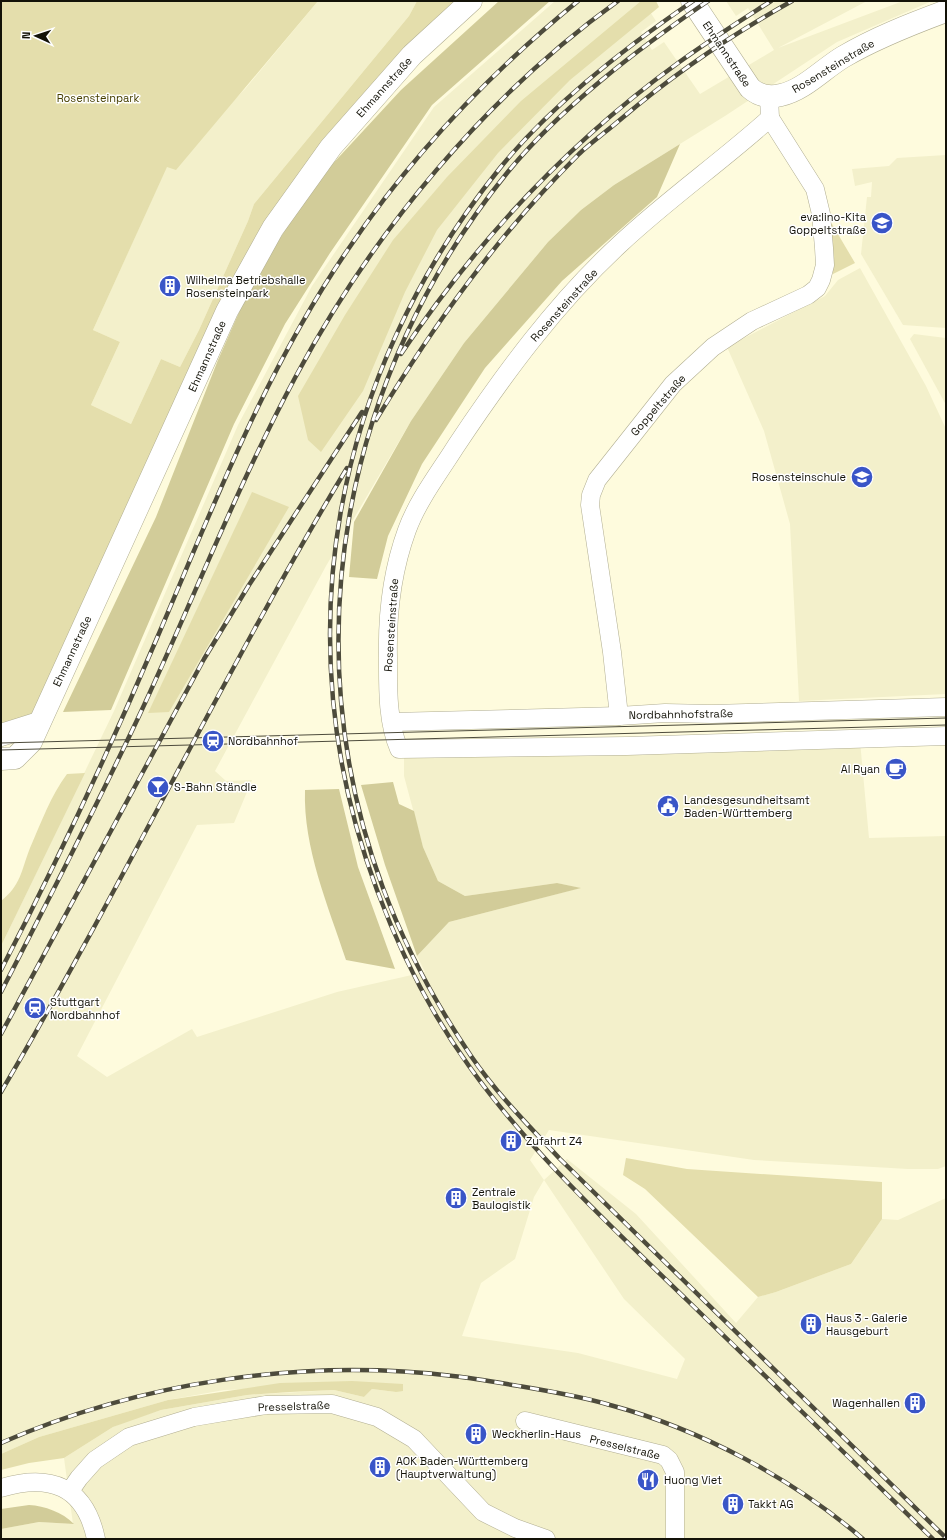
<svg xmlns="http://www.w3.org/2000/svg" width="947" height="1540" font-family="'Space Grotesk',sans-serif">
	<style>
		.built { fill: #f3f0cb; fill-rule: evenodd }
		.green { fill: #e4deac }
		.forest { fill: #d2cc99 }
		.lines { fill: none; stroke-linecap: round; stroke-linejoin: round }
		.minor-casing { stroke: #b1ae92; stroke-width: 19 }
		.tertiary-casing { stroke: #b1ae92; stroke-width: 23 }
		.minor { stroke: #fff; stroke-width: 18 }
		.tertiary { stroke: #fff; stroke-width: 22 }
		.tram { stroke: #4d4b3c; stroke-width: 1 }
		.rail-casing { stroke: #4d4b3c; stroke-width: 4.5 }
		.rail { stroke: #fff; stroke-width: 3; stroke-dasharray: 9; stroke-linecap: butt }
		.labels { text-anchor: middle; stroke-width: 3; stroke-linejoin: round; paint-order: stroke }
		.street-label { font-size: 11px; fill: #131208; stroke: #fff }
		.park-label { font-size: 11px; fill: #474000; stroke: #fff }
		.poi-label { font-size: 11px; fill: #131208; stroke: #fff; text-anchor: start }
	</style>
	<rect width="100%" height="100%" fill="#fefbdd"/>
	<g class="built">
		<path d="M 318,1 L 417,1 L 409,16 L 254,204 L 248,221 L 199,330 L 180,367 L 161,359 L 131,424 L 91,405 L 120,342 L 93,330 L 167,166 L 245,89 Z"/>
		<path d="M 555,1 L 643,1 L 656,21 L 641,32 L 652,50 L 664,42 L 700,94 L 774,50 L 748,8 L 736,16 L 726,1 L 867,1 L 778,48 L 903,1 L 932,1 L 837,42 L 725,116 L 614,185 L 581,210 L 548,242 L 464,343 L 411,421 L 326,566 L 215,771 L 226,781 L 252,780 L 234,823 L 197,825 L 77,1056 L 107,1077 L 192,1029 L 197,1037 L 337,992 L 425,972 L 417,956 L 449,922 L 580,888 L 557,883 L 465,896 L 438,881 L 423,847 L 404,776 L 404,754 L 860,741 L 869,838 L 946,836 L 946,1166 L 938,1169 L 908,1169 L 754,1160 L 549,1130 L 530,1160 L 544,1180 L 567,1159 L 636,1214 L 736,1323 L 758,1297 L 776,1292 L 851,1264 L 882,1219 L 898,1220 L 946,1198 L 946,1539 L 1,1539 L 1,1529 L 39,1522 L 73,1524 L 64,1458 L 113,1427 L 127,1421 L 161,1410 L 247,1395 L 334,1390 L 364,1397 L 372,1389 L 396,1392 L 403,1385 L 224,1390 L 168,1400 L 39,1437 L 1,1454 L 1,946 L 114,711 L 238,425 L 312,286 L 434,107 ZM 544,1180 L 624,1299 L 685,1359 L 677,1379 L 578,1353 L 462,1336 L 481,1283 L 515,1259 L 534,1197 Z"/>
		<path d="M 946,155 L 946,328 L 903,325 L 861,254 L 867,197 L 871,197 L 872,182 L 855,186 L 852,169 L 889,166 L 897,158 Z"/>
		<path d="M 860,268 L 926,386 L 946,429 L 946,694 L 799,701 L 790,524 L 764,431 L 727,347 L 825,296 L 838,280 Z"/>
		<path d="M 914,334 L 946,338 L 946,405 L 910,339 Z"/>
	</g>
	<g class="green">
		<path d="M 1,1 L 318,1 L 176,170 L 167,167 L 93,330 L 120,342 L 91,405 L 131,424 L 161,359 L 180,367 L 199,330 L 248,221 L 254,204 L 409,16 L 417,1 L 459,1 L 273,228 L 39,723 L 1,724 Z"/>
		<path d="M 641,1 L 656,1 L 659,7 L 570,80 L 498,153 L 437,230 L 405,292 L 363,391 L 321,452 L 308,440 L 298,396 L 345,315 L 393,240 L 447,177 L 521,101 Z"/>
		<path d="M 829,224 L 832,224 L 855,263 L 833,274 L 832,241 Z"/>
		<path d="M 252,492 L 289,507 L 169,712 L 148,713 Z"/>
		<path d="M 85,773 L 1,946 L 1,901 C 21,885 21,871 30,848 C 41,823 51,795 67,774 Z"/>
		<path d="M 626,1158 L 687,1169 L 882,1182 L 882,1219 L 851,1264 L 776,1292 L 758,1297 L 645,1189 L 623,1175 Z"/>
		<path d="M 352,1381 L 403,1384 L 403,1391 L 396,1392 L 372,1389 L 364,1397 L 334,1390 L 290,1392 L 247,1395 L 161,1410 L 113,1427 L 64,1458 L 29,1463 L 1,1470 L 1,1454 L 39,1437 L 168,1400 L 280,1383 Z"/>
	</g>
	<g class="forest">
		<path d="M 499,1 L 550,1 L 432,105 L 330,253 L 285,324 L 234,424 L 111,710 L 63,712 L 156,517 L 218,360 L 252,283 L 314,184 L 401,90 Z"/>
		<path d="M 680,144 L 657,197 L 562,281 L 485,368 L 422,464 L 388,536 L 377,579 L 349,577 L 354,522 L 411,421 L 464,343 L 548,242 L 581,210 L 614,185 Z"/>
		<path d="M 393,782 L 399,804 L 414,811 L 423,847 L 438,881 L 465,896 L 557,883 L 581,888 L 449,922 L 417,956 L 385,865 L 361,785 Z"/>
		<path d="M 339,789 L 358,867 L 395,969 L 346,960 C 328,905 303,848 305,790 Z"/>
		<path d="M 29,1505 C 45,1506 62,1512 74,1524 L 39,1522 L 1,1529 L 1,1509 Z"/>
	</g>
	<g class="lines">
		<g class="minor-casing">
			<g id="minor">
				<path d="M 769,97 L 770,118 C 721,162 668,199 620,244 C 556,303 504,374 456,446 C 439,473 418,500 407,530 C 392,571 387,614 388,657 C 388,687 387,721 399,749 L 627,746 L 946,736"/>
				<path d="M 619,716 L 612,652 L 590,505 L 591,495 L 597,480 L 673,384 L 713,347 L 752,321 L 808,295 L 817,288 L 821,280 L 825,265 L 824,248 L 821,214 L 815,189 L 770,118"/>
				<path d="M 392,722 L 619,716 L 665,713 L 712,714 L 946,707"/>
				<path d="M 525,1421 L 663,1455 L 669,1460 L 675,1472 L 675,1539"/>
				<path d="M 1,1488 C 50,1473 85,1486 96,1539"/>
				<path d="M 70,1491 L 79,1478 L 95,1460 L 129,1437 L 194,1417 L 266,1405 L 332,1404 L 377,1417 L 414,1439 L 483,1512 L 515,1528 L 546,1539"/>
			</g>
		</g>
		<g class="tertiary-casing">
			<g id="tertiary">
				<path d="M 692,1 L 750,88 C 759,96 769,98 781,95 C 804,90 823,69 843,57 C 875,38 911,24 946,11"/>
				<path d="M 1,735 L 39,723"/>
				<path d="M 1,759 L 15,758 L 31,742 L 227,311 L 273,228 L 331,147 L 412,55 L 471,1"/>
			</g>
		</g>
		<use href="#minor" class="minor"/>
		<use href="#tertiary" class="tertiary"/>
		<g class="tram">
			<path d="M 1,743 L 946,718"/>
			<path d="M 1,750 L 946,725"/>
		</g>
		<g class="rail-casing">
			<g id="rail">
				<path d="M 693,1 C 626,47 551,105 500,168 C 333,375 283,639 377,890 C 400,952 430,1012 469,1066 C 531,1153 612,1227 688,1301 C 770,1380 851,1460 933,1539"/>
				<path d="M 708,1 C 638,49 561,107 507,173 C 344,374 292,643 383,888 C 405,947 436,1004 471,1056 C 497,1094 529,1126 560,1159 L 946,1538"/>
				<path d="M 401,354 C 476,242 569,142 678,63 C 708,41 740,21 771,1"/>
				<path d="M 376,420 C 435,323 498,235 579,154 C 592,142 607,131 621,119 C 674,74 731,35 792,1"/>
				<path d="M 1,970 C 57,862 109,751 157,638 C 214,505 266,368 349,248 C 412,155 491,72 578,1"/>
				<path d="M 1,992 C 48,901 95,809 139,716 C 192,603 237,486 296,376 C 373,232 486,96 618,1"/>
				<path d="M 1,1034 L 204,659 L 249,585 L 362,412"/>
				<path d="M 1,1092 C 122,887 224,672 347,468"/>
				<path d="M 1,1443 C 140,1382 302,1358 453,1376 C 471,1378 489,1381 507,1384 C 542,1390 576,1395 610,1405 C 700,1429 792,1478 863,1539"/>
			</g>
		</g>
		<use href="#rail" class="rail"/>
	</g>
	<defs>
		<g id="school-disc" transform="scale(1.15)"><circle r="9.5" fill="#3955c7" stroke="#fff"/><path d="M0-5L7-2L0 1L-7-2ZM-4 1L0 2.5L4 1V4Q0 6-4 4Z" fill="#fff"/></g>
		<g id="building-disc" transform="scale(1.15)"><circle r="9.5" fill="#3955c7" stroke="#fff"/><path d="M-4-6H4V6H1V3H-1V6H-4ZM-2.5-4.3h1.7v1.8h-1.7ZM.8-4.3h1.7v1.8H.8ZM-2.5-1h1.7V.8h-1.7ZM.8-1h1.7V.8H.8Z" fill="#fff"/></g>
		<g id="station-disc" transform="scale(1.15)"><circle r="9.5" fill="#3955c7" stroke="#fff"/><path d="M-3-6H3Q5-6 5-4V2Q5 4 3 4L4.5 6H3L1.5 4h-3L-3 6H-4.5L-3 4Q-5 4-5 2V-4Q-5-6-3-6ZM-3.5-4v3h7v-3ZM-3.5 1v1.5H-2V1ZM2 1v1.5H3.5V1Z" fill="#fff"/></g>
		<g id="cafe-disc" transform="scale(1.15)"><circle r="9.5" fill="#3955c7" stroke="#fff"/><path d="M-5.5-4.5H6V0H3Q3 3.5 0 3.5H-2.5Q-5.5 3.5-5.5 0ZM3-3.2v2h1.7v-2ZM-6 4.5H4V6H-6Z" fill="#fff"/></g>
		<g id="bar-disc" transform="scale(1.15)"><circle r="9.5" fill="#3955c7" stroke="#fff"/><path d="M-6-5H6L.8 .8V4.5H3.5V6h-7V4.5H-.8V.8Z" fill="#fff"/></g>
		<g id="civic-disc" transform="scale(1.15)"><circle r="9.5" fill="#3955c7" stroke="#fff"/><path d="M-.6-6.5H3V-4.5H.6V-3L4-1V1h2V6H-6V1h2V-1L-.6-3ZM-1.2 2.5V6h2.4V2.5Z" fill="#fff"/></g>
		<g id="restaurant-disc" transform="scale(1.15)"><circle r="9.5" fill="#3955c7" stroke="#fff"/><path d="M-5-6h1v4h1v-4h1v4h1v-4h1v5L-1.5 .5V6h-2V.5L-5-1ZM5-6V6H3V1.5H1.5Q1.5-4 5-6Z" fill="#fff"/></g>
	</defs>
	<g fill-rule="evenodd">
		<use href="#school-disc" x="882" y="223"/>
		<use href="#building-disc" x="170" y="286"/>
		<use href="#school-disc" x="862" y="477"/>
		<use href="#station-disc" x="213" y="741"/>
		<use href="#cafe-disc" x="896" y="769"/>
		<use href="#bar-disc" x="158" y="787"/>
		<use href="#civic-disc" x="668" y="806"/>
		<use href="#station-disc" x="35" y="1008"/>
		<use href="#building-disc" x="511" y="1141"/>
		<use href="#building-disc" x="456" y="1198"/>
		<use href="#building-disc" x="811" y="1324"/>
		<use href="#building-disc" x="915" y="1403"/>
		<use href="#building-disc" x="476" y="1434"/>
		<use href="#building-disc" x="380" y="1467"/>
		<use href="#restaurant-disc" x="648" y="1480"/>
		<use href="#building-disc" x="733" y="1504"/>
	</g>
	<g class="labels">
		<g class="street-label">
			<text transform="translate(727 54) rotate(56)" y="4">Ehmannstraße</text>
			<text transform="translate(833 66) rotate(-31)" y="4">Rosensteinstraße</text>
			<text transform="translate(384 87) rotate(-48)" y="4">Ehmannstraße</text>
			<text transform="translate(564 305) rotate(-48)" y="4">Rosensteinstraße</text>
			<text transform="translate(207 356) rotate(-66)" y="4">Ehmannstraße</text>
			<text transform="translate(658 405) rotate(-49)" y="4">Goppeltstraße</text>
			<text transform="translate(391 625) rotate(-86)" y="4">Rosensteinstraße</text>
			<text transform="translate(72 651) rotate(-65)" y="4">Ehmannstraße</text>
			<text transform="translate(681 714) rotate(-1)" y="4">Nordbahnhofstraße</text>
			<text transform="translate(294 1406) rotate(-2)" y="4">Presselstraße</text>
			<text transform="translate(625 1447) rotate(14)" y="4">Presselstraße</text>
		</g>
		<g class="park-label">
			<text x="98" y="102">Rosensteinpark</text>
		</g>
		<g class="poi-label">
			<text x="866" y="221" text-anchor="end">eva:lino-Kita<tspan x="866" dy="13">Goppeltstraße</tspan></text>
			<text x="186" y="284">Wilhelma Betriebshalle<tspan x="186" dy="13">Rosensteinpark</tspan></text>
			<text x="846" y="481" text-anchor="end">Rosensteinschule</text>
			<text x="228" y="745">Nordbahnhof</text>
			<text x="880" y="773" text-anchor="end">Al Ryan</text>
			<text x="174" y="791">S-Bahn Ständle</text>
			<text x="684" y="804">Landesgesundheitsamt<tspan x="684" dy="13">Baden-Württemberg</tspan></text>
			<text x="50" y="1006">Stuttgart<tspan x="50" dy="13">Nordbahnhof</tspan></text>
			<text x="526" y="1145">Zufahrt Z4</text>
			<text x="472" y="1196">Zentrale<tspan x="472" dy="13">Baulogistik</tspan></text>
			<text x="826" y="1322">Haus 3 - Galerie<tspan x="826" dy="13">Hausgeburt</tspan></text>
			<text x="900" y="1407" text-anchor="end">Wagenhallen</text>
			<text x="492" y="1438">Weckherlin-Haus</text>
			<text x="396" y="1465">AOK Baden-Württemberg<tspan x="396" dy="13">(Hauptverwaltung)</tspan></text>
			<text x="664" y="1484">Huong Viet</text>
			<text x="748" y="1508">Takkt AG</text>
		</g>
	</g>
	<rect width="947" height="1540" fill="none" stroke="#131208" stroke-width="4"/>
	<g transform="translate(36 36) rotate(273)" stroke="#ffffff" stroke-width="3" paint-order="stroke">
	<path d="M0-3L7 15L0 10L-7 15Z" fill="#131208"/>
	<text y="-6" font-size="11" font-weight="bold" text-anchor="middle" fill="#131208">N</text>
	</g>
</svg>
